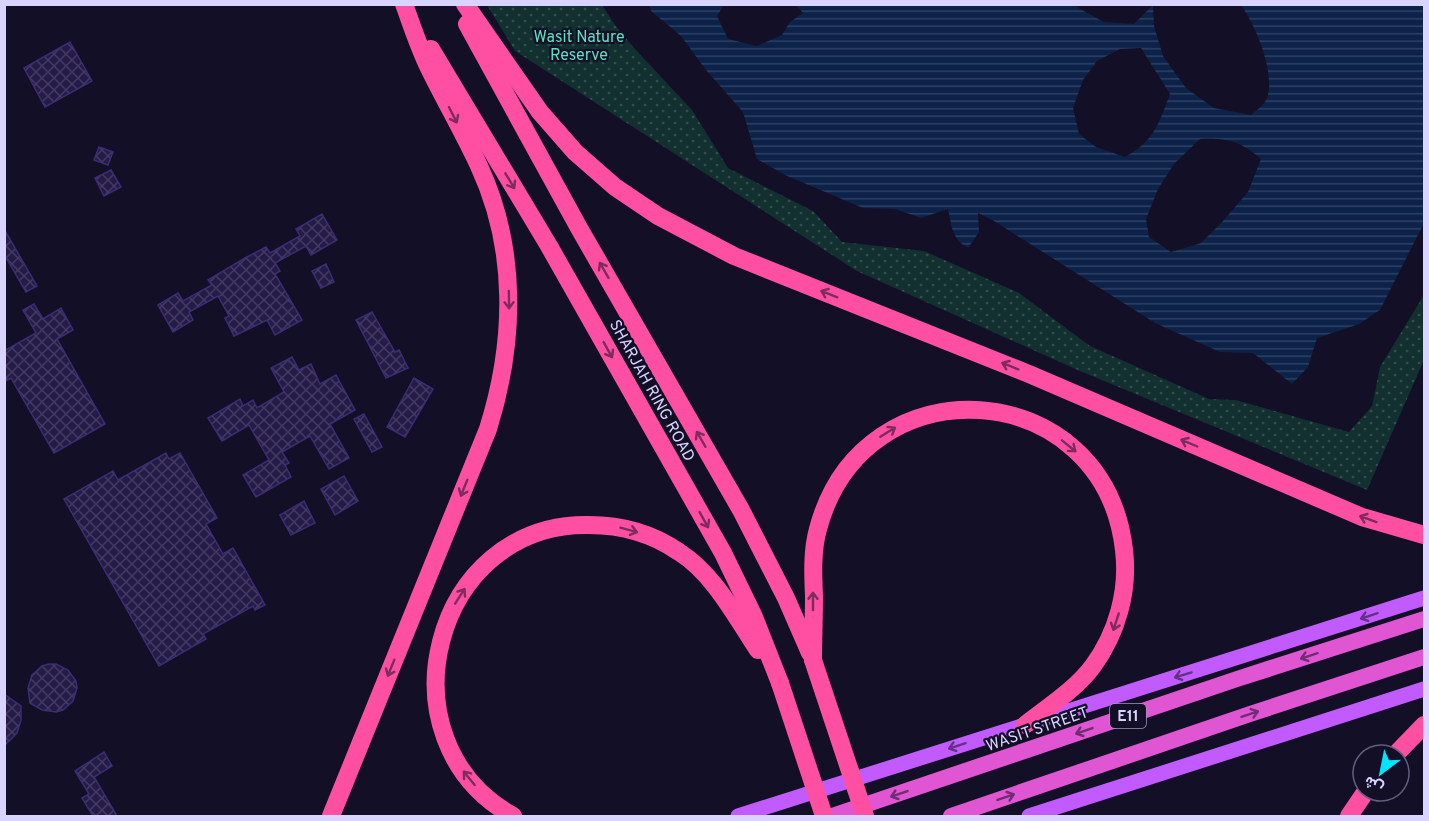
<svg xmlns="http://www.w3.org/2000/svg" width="1429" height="821" font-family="Overpass,Vazirmatn,sans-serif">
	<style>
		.grass { fill: url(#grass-dots) }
		.water { fill: url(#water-rules); fill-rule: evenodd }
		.building { fill: url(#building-cross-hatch); stroke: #3b2d73; stroke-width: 1.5 }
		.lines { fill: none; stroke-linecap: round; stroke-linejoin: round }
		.primary { stroke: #c25bff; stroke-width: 15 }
		.trunk { stroke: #e055d1; stroke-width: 16 }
		.motorway { stroke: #ff4fa3; stroke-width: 18 }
		.motorway-bridge { stroke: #ff4fa3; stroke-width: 18 }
		.oneway { stroke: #7d2c5e }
		.oneway2 { stroke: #623188 }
		.oneway3 { stroke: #6f2e73 }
		.labels { text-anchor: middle; stroke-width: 4.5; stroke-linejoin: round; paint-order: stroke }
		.shield { fill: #130f26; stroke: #9e99be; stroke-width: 1.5 }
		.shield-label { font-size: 15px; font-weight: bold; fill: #d9d4ff }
		.park-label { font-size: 16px; fill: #5fe0c0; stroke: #130f26 }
		.street-label { font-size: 16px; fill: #d9d4ff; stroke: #130f26 }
	</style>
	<defs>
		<pattern id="grass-dots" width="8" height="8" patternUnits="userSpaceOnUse" patternTransform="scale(1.5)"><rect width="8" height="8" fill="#12302f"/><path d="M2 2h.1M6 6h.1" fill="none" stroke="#344d4e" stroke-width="1.8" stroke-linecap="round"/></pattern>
		<pattern id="water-rules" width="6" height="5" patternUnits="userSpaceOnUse" patternTransform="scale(1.5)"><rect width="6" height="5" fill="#0c2248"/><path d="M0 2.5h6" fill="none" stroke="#2f4163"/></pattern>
		<pattern id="building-cross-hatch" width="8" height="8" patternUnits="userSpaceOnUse" patternTransform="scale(1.5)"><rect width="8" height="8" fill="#241b47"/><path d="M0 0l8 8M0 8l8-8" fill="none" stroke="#433b63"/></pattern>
	</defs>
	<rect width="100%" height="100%" fill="#130f26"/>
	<path class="grass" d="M 487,5 L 602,5 L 615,25 L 635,49 L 692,110 L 728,168 L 813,211 L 842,242 L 924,251 L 1019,293 L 1090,346 L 1209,399 L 1236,400 L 1349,432 L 1372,406 L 1380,367 L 1424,295 L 1424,360 L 1367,490 L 1080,371 L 857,271 L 515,51 Z"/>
	<path class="water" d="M 649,5 L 724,5 L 717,16 L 728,39 L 757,46 L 782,35 L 790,22 L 803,13 L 796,5 L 1073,5 L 1104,22 L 1134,24 L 1153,5 L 1154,26 L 1163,56 L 1186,88 L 1214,108 L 1251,115 C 1256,111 1265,104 1267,98 C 1276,74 1255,24 1241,5 L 1424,5 L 1424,223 L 1380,310 L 1359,324 L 1317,338 L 1308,367 L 1292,384 L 1253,353 L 1220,352 L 1155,323 L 994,221 L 978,213 L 979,232 L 968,248 C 951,238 952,226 948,209 L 921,218 L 895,209 L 863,208 L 785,175 L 757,159 L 743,112 L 706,70 L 681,36 L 651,11 ZM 1141,48 L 1170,94 C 1158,125 1155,140 1125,157 L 1096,147 L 1079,134 L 1073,108 L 1083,80 L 1097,61 L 1120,49 ZM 1200,139 C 1228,138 1240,141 1261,159 L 1248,192 L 1223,221 L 1201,243 L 1171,252 L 1149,237 L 1146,219 L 1158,189 L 1174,164 Z"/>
	<g class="building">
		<path d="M 70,42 L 92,81 L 45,107 L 24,68 Z"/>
		<path d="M 99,147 L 113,152 L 108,165 L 94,160 Z"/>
		<path d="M 111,170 L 121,187 L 104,196 L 95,178 Z"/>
		<path d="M 322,214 L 337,240 L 311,255 L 306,246 L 275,263 L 280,271 L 275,274 L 302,320 L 275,335 L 267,320 L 234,336 L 225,318 L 229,316 L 218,296 L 189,312 L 193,320 L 173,332 L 158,305 L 178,293 L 183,301 L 212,285 L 208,280 L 245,258 L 266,247 L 270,253 L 300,236 L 296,229 Z"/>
		<path d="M 4,229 L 37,286 L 26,292 L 4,254 Z"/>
		<path d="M 326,264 L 334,282 L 321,288 L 312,271 Z"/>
		<path d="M 34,304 L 43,319 L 61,308 L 73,330 L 57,339 L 105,424 L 54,453 L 11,378 L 4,382 L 4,351 L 36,333 L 23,310 Z"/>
		<path d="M 372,312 L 395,352 L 399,350 L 408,368 L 386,378 L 356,320 Z"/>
		<path d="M 292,357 L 299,370 L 311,364 L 320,384 L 336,375 L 355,410 L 330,424 L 349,458 L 329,469 L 310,436 L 282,452 L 289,463 L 285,465 L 291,477 L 256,497 L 243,475 L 269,460 L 249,425 L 222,441 L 208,418 L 240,399 L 243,406 L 253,400 L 257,408 L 284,392 L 271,368 Z"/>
		<path d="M 414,378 L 433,389 L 405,437 L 387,427 Z"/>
		<path d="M 364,414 L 382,447 L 372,452 L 354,419 Z"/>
		<path d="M 166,453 L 169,459 L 180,453 L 217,518 L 206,524 L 223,554 L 233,548 L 265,605 L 255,610 L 253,606 L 203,634 L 206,639 L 159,666 L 64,499 L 113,471 L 118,480 Z"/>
		<path d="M 344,476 L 358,501 L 335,515 L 321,489 Z"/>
		<path d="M 304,501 L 315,523 L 291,535 L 280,515 Z"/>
		<path d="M 49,664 L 56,664 L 68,670 L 76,681 L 77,688 L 73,701 L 63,710 L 56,712 L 42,710 L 30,703 L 28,688 L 32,675 L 42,666 Z"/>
		<path d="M 4,694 L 21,706 L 21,720 L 17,733 L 4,746 Z"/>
		<path d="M 104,752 L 112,766 L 94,777 L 117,816 L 93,816 L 82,798 L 89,794 L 75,771 Z"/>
	</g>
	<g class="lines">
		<g class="primary">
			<path d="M 738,816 L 1424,598"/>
			<path d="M 1029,816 L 1424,689"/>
		</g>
		<g class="trunk">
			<path d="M 832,816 L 1237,679 L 1424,619"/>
			<path d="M 951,816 L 1250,714 L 1424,657"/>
		</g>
		<g class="motorway">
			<path d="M 465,4 L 540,112 L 575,152 L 615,187 L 658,216 L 734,256 L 1029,374 L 1362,517 L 1424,535"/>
			<path d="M 467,24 L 579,228 L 741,510 L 786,598 L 810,653"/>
			<path d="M 431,49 L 549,246 L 723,553 L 754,617 L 780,683"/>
			<path d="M 813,660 C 813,639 814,618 814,596 C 813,574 812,550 818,529 C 863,359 1104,375 1124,550 C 1129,591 1117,633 1093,666 C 1076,689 1048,707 1025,725"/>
			<path d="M 1395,755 L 1424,725"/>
			<path d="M 331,816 L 488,429 C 515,343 518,250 479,166 C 464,133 445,101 429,68 C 419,48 412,26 404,4"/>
			<path d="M 513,816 C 377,741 432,522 589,525 C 621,525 653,534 679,552 C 714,574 736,617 758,650"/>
			<path d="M 1349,816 L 1366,791"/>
		</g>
		<g class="motorway-bridge">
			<path d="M 813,660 L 865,816"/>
			<path d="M 780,683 L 824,816"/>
		</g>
	</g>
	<defs><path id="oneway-shaft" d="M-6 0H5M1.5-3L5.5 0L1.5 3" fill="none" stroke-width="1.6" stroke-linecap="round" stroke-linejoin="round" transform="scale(1.5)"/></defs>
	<g class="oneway">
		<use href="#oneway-shaft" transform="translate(453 115) rotate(63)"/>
		<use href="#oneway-shaft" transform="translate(510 181) rotate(59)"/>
		<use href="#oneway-shaft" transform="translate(604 270) rotate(-120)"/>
		<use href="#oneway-shaft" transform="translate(829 294) rotate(-158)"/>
		<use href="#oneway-shaft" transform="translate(509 300) rotate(89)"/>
		<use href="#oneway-shaft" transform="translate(608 350) rotate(61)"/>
		<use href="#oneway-shaft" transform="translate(1010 366) rotate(-158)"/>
		<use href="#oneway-shaft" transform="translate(888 432) rotate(-32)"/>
		<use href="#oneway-shaft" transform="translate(701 439) rotate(-120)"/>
		<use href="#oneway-shaft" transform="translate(1189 443) rotate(-157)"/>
		<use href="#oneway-shaft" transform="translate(1069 446) rotate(39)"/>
		<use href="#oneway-shaft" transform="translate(464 488) rotate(112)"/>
		<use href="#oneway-shaft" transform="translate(1368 519) rotate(-160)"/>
		<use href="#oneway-shaft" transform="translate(704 520) rotate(61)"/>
		<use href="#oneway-shaft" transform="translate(629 530) rotate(15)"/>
		<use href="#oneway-shaft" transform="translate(460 596) rotate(-57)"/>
		<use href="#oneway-shaft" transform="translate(813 601) rotate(-90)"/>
		<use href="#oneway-shaft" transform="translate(1116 622) rotate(108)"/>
		<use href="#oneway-shaft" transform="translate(391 668) rotate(112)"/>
		<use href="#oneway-shaft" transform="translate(469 778) rotate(-129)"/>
	</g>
	<g class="oneway2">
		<use href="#oneway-shaft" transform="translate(1369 616) rotate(162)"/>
		<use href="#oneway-shaft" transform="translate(1183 675) rotate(163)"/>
		<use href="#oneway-shaft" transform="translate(957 746) rotate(162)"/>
	</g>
	<g class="oneway3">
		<use href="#oneway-shaft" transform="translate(1309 656) rotate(162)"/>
		<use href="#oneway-shaft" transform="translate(1250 714) rotate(-18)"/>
		<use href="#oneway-shaft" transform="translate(1084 731) rotate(161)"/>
		<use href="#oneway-shaft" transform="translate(899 794) rotate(161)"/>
		<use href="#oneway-shaft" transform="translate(1006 797) rotate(-19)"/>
	</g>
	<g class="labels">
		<rect class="shield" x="1110" y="704" width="36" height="24" rx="4.5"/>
		<g class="shield-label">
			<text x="1128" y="721">E11</text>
		</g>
		<g class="park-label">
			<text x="579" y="42">Wasit Nature<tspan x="579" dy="18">Reserve</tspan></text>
		</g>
		<g class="street-label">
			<text transform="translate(653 390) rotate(61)" y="6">SHARJAH RING ROAD</text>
			<text transform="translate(1037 728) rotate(-19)" y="6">WASIT STREET</text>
		</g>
	</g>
	<rect width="1429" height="821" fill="none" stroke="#d9d4ff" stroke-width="12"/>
	<g transform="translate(1381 773) rotate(212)"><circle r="28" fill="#130f26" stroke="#625e7d" stroke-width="1.5"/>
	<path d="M0-4.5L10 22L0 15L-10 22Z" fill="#00e5ff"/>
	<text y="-9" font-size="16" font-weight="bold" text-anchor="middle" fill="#d9d4ff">ش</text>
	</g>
</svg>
